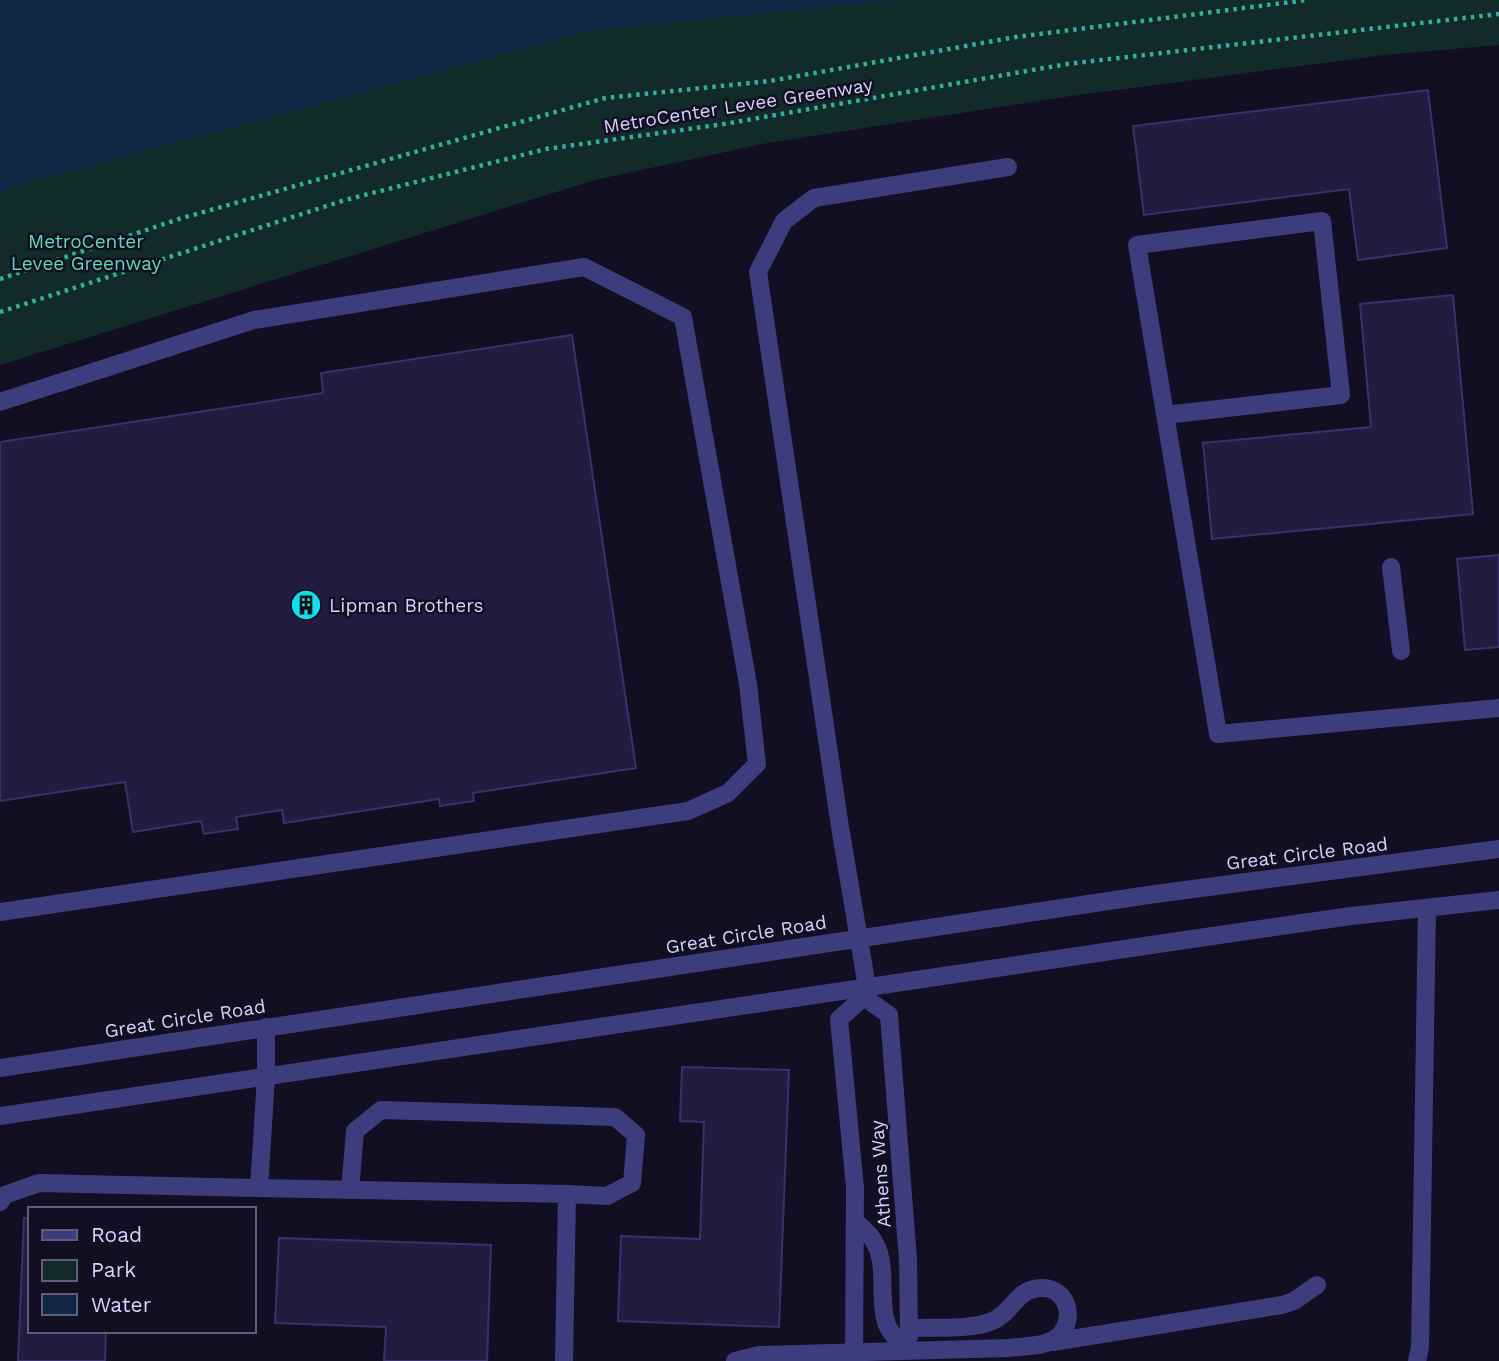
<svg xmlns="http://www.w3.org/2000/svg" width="1499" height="1361" font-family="'Work Sans',sans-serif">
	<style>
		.green { fill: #122b29 }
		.water { fill: #112644 }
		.building { fill: #221c41; stroke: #39306c; stroke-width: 2 }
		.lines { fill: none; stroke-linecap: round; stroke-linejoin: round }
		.path { stroke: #36ada0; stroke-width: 4.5; stroke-dasharray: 3.5 5; stroke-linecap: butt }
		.minor { stroke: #3d3d7e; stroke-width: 18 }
		.labels { text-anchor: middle; stroke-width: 5; stroke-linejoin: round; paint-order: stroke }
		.street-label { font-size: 19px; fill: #d5d2fc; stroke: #110f21 }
		.park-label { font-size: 19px; fill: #63d8b5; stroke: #110f21 }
		.poi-label { font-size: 19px; fill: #d5d2fc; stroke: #110f21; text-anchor: start }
	</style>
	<rect width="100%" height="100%" fill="#110f21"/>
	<path class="green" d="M 844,0 L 1499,0 L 1499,45 L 1384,55 L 1071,96 L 768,143 L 595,180 L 0,365 L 0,192 L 30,182 L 592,30 Z"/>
	<path class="water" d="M 0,0 L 900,0 L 592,30 L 30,182 L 0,192 Z"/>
	<g class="building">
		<path d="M 1428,90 L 1447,248 L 1358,260 L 1349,189 L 1144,215 L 1133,126 Z"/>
		<path d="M 1453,295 L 1473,514 L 1212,539 L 1203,443 L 1371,427 L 1360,304 Z"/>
		<path d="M 572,335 L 636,768 L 473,793 L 474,801 L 440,806 L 439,799 L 284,823 L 282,810 L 236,817 L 238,829 L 204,834 L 201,821 L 133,832 L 125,782 L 0,801 L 0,442 L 323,393 L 321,373 Z"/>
		<path d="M 1499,555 L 1499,647 L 1465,650 L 1457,559 Z"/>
		<path d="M 682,1067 L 789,1070 L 779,1327 L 618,1321 L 621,1236 L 700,1239 L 704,1122 L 680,1121 Z"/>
		<path d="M 24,1218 L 30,1218 L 30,1331 L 106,1331 L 105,1361 L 18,1361 Z"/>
		<path d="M 279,1238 L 491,1245 L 487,1361 L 384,1361 L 386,1327 L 275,1323 Z"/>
	</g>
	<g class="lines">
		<g class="path">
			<path d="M 0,279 L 179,219 L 605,98 L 770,81 L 1016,37 L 1307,0"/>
			<path d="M 0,312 L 345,200 L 546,149 L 724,124 L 1067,64 L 1499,14"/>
		</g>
		<g class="minor">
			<path d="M 0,402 L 254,320 L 584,267 L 683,317 L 748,684 L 757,764 L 728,793 L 688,811 L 0,912"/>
			<path d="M 1165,415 L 1341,395 L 1322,221 L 1137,245 L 1218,734 L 1499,708"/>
			<path d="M 1391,567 L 1401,651"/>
			<path d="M 864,997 L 889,1015 L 908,1260 L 909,1337"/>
			<path d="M 266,1027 L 266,1077 L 259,1188 L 567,1194 L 564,1361"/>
			<path d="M 0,1068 L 1155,894 L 1499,849"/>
			<path d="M 0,1116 L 1185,940 L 1351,916 L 1499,900"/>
			<path d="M 350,1190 L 355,1131 L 381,1110 L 615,1117 L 636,1135 L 632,1183 L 607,1196 L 567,1194"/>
			<path d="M 0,1202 L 5,1195 L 39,1183 L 259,1188"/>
			<path d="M 855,1221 C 860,1226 867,1231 871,1237 C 890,1261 877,1297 887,1325 C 891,1335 901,1343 909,1350"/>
			<path d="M 1053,1342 L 1282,1305 L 1294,1301 L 1317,1285"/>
			<path d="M 735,1361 L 759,1355 L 1008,1348 C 1021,1346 1040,1347 1051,1341 C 1077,1329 1072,1288 1042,1288 C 1015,1288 1013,1314 990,1322 C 969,1330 933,1327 909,1328"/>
			<path d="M 854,1361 L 855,1188 L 839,1019 L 864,997 L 867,987 L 840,827 L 758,272 L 784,221 L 814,198 L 1008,167"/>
			<path d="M 1417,1361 L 1420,1347 L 1427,908"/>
		</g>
	</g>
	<defs>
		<g id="building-disc" transform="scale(1.575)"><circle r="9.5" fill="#0edfec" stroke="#110f21"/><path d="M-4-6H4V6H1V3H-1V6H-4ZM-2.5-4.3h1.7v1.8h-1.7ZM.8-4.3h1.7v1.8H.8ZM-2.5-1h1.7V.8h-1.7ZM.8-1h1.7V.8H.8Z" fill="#111"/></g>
	</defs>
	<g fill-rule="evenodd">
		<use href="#building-disc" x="306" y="605"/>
	</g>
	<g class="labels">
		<g class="street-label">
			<text transform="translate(738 105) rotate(-9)" y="7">MetroCenter Levee Greenway</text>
			<text transform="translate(1307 853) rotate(-7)" y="7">Great Circle Road</text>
			<text transform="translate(746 934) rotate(-9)" y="7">Great Circle Road</text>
			<text transform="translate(185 1018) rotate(-9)" y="7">Great Circle Road</text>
			<text transform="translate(880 1174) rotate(-94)" y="7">Athens Way</text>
		</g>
		<g class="park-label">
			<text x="86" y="248">MetroCenter<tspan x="86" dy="22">Levee Greenway</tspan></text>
		</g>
		<g class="poi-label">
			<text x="329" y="612">Lipman Brothers</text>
		</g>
	</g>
	<rect x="28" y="1207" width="228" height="126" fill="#110f21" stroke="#5f5d79" stroke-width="2"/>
	<rect x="42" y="1230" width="35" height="10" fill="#3d3d7e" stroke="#5f5d79" stroke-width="2"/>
	<text x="91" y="1242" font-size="21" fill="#d5d2fc">Road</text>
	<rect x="42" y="1260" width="35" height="21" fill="#122b29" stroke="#5f5d79" stroke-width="2"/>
	<text x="91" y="1277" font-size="21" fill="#d5d2fc">Park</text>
	<rect x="42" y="1294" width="35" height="21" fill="#112644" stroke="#5f5d79" stroke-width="2"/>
	<text x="91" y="1312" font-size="21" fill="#d5d2fc">Water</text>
</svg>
